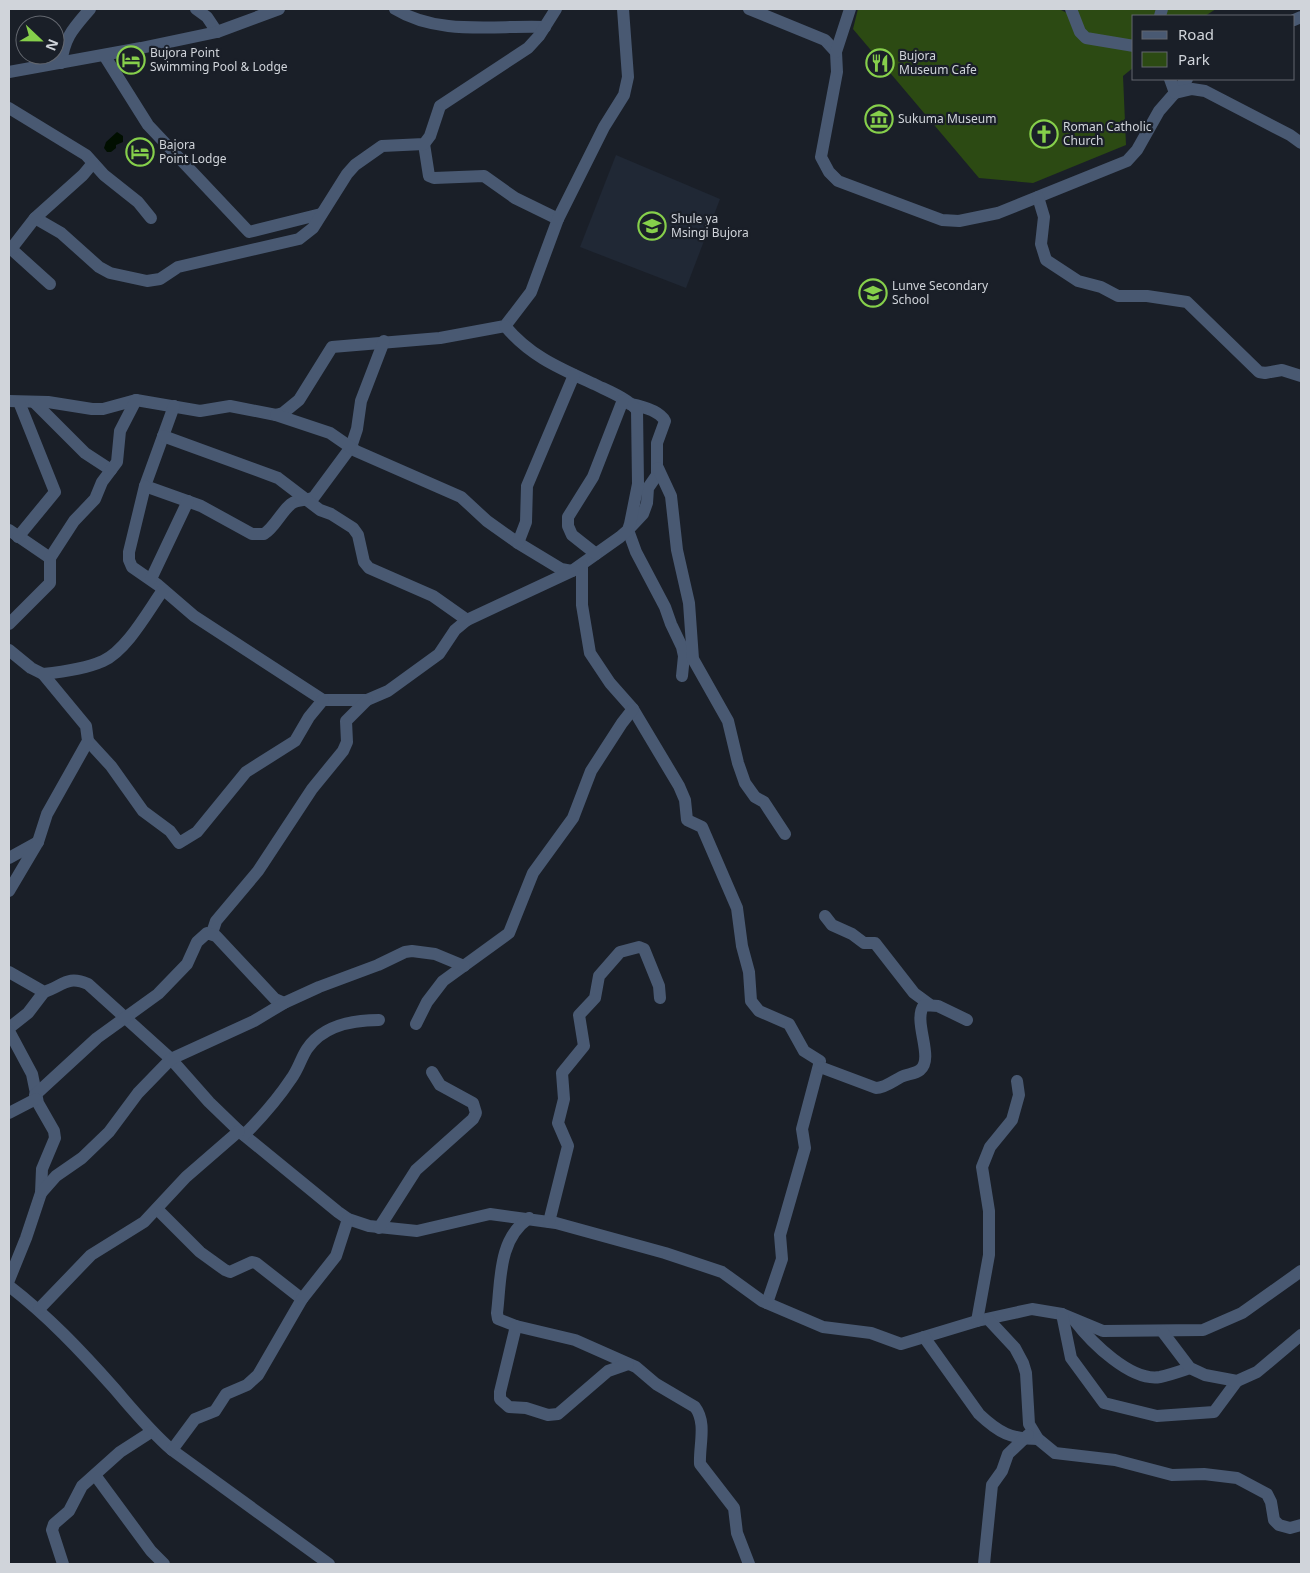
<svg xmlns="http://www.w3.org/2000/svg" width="1310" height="1573" font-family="'Noto Sans',sans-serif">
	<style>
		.built { fill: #202835 }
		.green { fill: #2c4a13 }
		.water { fill: #010f00 }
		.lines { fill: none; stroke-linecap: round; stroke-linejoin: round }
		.minor { stroke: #495972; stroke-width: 12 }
		.labels { text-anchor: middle; stroke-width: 4.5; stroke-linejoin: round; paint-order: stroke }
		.poi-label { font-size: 12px; fill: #d0d4da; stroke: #1a1f28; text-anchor: start }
	</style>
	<rect width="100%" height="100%" fill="#1a1f28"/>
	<path class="built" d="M 616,155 L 720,199 L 686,288 L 580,247 Z"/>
	<path class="green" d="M 858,9 L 1059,9 L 1075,17 L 1078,9 L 1216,9 L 1205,16 L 1134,16 L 1134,67 L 1123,76 L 1126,145 L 1033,183 L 979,178 L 853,29 Z"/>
	<path class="water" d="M 117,132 L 123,136 L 123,142 L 116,145 L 116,148 L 111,152 L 107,152 L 104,148 L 106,142 Z"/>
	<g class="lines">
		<g class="minor">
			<path d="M 196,9 L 207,17 L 217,32"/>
			<path d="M 395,9 C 439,36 495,25 545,27"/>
			<path d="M 749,9 L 825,40 L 836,52 L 837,72 L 821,157 L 829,172 L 838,181 L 942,220 L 959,221 L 998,213 L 1127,161 L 1137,150 L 1159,111 L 1187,79"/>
			<path d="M 1071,9 L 1080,32 L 1086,38 L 1134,46"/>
			<path d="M 1160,16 L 1162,9"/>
			<path d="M 1294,20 L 1301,17"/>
			<path d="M 836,52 L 850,9"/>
			<path d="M 104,55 L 148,125 L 249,232 L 321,214"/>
			<path d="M 61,63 C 65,36 73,29 90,9"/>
			<path d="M 9,72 L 141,48 L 217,32 L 279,9"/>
			<path d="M 1170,79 L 1175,93 L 1192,89 L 1205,91 L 1290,135 L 1301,143"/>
			<path d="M 9,108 L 86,155 L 104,175 L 138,202 L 151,218"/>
			<path d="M 424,144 L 429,176 L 434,178 L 484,176 L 515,198 L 558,219"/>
			<path d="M 1038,197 L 1044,217 L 1041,244 L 1046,260 L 1078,281 L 1101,287 L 1118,296 L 1147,296 L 1187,302 L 1259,372 L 1265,373 L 1282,370 L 1301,376"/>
			<path d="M 35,218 L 61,233 L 99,267 L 110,273 L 147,281 L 160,279 L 178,267 L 299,239 L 313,228 L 347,174 L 355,165 L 382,146 L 424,144 L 430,136 L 440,106 L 528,48 L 539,36 L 556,9"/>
			<path d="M 9,247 L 50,284"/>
			<path d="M 11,249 L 35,218 L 83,175 L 93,163"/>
			<path d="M 9,401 L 48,402 L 92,409 L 103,409 L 136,400 L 200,411 L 230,406 L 276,415 L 283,413 L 299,400 L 332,347 L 440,338 L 505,326 L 531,292 L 558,219 L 604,127 L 624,95 L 628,77 L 623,9"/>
			<path d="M 34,402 L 85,453 L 111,470"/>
			<path d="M 630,404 C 641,406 659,410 665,421 L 657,443 L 657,475 L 648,488 L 647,503 L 643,514 L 628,530 L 636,552 L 665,607 L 671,624 L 682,647 L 684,656 L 682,676"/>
			<path d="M 174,406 L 145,486 L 201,506 L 252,534 L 264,534 C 275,527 281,512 291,504 C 299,498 306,502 314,497 L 351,447 L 357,429 L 361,401 L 384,341"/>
			<path d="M 276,415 L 330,433 L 356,451 L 461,497 L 487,521 L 518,543 L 561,569 L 572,571"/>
			<path d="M 163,436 L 278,478 L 320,510 L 331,514 L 353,528 L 358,535 L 364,562 L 369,568 L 433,596 L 467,620"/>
			<path d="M 658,468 L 671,496 L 677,550 L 689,603 L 693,659 L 728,721 L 738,763 L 745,783 L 755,797 L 764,802 L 785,834"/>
			<path d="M 145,486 L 129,552 L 129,560 L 132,567 L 158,585 L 194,616 L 323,700 L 367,700 L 388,691 L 439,654 L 455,630 L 467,620 L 572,571 L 620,537 L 628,530 L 630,524 L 638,484 L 637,410 C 627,398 608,391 594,384 C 559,368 530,356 505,326"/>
			<path d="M 9,530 L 50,558"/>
			<path d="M 18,537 L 55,492 L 19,402"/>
			<path d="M 518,543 L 526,522 L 527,486 L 574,375"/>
			<path d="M 596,554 L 572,535 L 568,526 L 568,517 L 593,477 L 623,400"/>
			<path d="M 582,565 L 582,605 L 590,653 L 610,683 L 633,709 L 679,786 L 685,800 L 687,820 L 702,827 L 737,908 L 742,946 L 749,972 L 751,1001 L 759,1011 L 789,1024 L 804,1051 L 820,1061 L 802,1129 L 805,1148 L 780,1235 L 782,1259 L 767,1303"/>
			<path d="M 151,579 L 188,501"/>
			<path d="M 9,624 L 50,583 L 50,558 L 74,521 L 95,499 L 102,482 L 117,462 L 120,431 L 136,400"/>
			<path d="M 9,650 L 31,668 L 43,674"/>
			<path d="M 88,741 L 111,766 L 143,811 L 170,831 L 179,843 L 197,832 L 246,772 L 295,741 L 309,717 L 323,700"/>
			<path d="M 9,858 L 38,842"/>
			<path d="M 9,891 L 38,842 L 47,814 L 88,741 L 86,726 L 43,674 C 62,672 85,669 103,661 C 127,650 148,611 163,590"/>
			<path d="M 825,916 L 832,925 L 852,934 L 864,943 L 875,943 L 914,993 L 929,1004"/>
			<path d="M 212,933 L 216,921 L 258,871 L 312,789 L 343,751 L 347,742 L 346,721 L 367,700"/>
			<path d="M 9,972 L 44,992 C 63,986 67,975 88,984 L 171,1059 L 209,1102 L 239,1131 L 338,1212 L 348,1219 L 369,1226 L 417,1231 L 490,1214 L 556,1223 L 665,1253 L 722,1272 L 762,1301 L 823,1327 L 871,1333 L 901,1344 L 977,1321 L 1032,1309 L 1062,1314 L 1103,1331 L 1203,1330 L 1242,1313 L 1301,1271"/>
			<path d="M 416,1024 L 427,1002 L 443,981 L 509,933 L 533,873 L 573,818 L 591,771 L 622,723 L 633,709"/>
			<path d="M 9,1028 L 28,1013 L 44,992"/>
			<path d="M 9,1031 L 32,1074 L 38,1103 L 54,1131 L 55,1138 L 42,1169 L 41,1193 L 26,1238 L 9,1280"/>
			<path d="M 820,1067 L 876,1088 C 885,1088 893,1081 901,1077 C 907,1074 915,1074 920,1070 C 935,1058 912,1021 924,1005 L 938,1006 L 967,1020"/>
			<path d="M 35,1095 L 97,1038 L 158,994 L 187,964 L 197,942 L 207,933 L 216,936 L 275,999 L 284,1003"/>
			<path d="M 9,1113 L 36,1099"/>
			<path d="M 244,1135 C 262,1117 277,1100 291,1079 C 298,1070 301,1058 307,1049 C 323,1025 353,1020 379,1020"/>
			<path d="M 41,1193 L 56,1176 L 82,1158 L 109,1132 L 138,1093 L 171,1059 L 254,1021 L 284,1003 L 319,987 L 378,965 L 405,952 L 412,951 L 435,954 L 464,966"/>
			<path d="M 157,1209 L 200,1252 L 225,1270 L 230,1272 L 252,1262 L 256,1263 L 302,1299"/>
			<path d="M 529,1218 C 498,1239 501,1280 497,1313 L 498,1319 L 516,1326 L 575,1340 L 636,1367 L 656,1384 L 695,1407 C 707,1423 699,1445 700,1464 L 734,1508 L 737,1533 L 749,1564"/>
			<path d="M 549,1222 L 568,1146 L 558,1123 L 564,1099 L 562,1073 L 584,1046 L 579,1015 L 595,998 L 599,976 L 620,952 L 639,947 L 644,949 L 659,986 L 660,998"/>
			<path d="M 379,1228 L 416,1170 L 473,1119 L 476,1113 L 473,1103 L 440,1085 L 432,1072"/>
			<path d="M 9,1286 C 48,1316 81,1351 114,1388 C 133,1410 150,1431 172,1450 L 329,1564"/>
			<path d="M 39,1309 L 91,1255 L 144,1222 L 186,1177 L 239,1131"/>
			<path d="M 1062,1314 L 1071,1358 L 1104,1403 L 1157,1416 L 1214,1412 L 1237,1381"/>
			<path d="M 988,1319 L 1015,1348 L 1023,1363 L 1026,1373 L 1029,1424 L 1038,1439 L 1055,1453 L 1115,1460 L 1172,1475 L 1204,1474 L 1237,1478 L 1267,1494 L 1271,1502 L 1274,1520 L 1279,1525 L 1290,1528 L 1301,1525"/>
			<path d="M 977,1321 L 989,1255 L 989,1211 L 982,1167 L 990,1147 L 1012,1120 L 1019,1095 L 1017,1081"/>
			<path d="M 1075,1321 C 1091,1342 1131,1382 1160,1377 C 1170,1375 1181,1371 1190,1368"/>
			<path d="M 516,1326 L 500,1392 L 500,1399 L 509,1407 L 526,1408 L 548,1415 L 558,1414 L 608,1371 L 628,1364"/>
			<path d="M 1162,1331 L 1190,1368 L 1205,1375 L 1237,1381 L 1257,1372 L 1301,1335"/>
			<path d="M 924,1337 L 979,1414 C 999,1433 1011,1439 1038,1439"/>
			<path d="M 172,1450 L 195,1419 L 215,1411 L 226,1394 L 247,1385 L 258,1375 L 302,1299 L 336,1256 L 348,1219"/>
			<path d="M 95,1475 L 151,1551 L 164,1564"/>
			<path d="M 63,1564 L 52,1530 L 54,1524 L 69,1511 L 82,1486 L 120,1452 L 151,1432"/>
			<path d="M 984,1564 L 992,1485 L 1002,1471 L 1008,1454 L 1028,1435"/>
		</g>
	</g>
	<defs>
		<g id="hotel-ring" transform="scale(1.4375)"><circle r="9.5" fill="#1a1f28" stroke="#86cf4b" stroke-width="1.5"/><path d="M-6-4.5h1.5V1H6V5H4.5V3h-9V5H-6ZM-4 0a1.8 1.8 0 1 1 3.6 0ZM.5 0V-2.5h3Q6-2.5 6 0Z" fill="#86cf4b"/></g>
		<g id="restaurant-ring" transform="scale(1.4375)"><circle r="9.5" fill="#1a1f28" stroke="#86cf4b" stroke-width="1.5"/><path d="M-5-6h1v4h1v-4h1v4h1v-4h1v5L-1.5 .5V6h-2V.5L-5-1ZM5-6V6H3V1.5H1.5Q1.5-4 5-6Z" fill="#86cf4b"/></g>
		<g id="museum-ring" transform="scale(1.4375)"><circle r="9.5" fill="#1a1f28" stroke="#86cf4b" stroke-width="1.5"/><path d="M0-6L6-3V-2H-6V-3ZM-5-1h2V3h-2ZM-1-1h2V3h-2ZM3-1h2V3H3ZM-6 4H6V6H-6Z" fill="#86cf4b"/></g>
		<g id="church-ring" transform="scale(1.4375)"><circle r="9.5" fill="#1a1f28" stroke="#86cf4b" stroke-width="1.5"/><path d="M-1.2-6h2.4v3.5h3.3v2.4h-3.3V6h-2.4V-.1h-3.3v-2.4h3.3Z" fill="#86cf4b"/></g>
		<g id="school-ring" transform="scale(1.4375)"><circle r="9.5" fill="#1a1f28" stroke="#86cf4b" stroke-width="1.5"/><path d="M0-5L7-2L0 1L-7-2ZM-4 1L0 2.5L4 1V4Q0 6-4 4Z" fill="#86cf4b"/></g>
	</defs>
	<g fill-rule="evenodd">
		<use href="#hotel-ring" x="131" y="60"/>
		<use href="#restaurant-ring" x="880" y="63"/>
		<use href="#museum-ring" x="879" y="119"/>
		<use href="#church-ring" x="1044" y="134"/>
		<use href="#hotel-ring" x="140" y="152"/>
		<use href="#school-ring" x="652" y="226"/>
		<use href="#school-ring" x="873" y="293"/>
	</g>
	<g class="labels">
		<g class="poi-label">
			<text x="150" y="57">Bujora Point<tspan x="150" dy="14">Swimming Pool &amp; Lodge</tspan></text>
			<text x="899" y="60">Bujora<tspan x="899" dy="14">Museum Cafe</tspan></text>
			<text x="898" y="123">Sukuma Museum</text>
			<text x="1063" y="131">Roman Catholic<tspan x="1063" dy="14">Church</tspan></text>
			<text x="159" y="149">Bajora<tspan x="159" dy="14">Point Lodge</tspan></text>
			<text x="671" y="223">Shule ya<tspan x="671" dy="14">Msingi Bujora</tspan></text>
			<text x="892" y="290">Lunve Secondary<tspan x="892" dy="14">School</tspan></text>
		</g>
	</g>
	<rect width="1310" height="1573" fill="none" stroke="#d0d4da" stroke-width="20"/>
	<rect x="1132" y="15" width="162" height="65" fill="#1a1f28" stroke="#63676f"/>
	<rect x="1142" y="31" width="25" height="8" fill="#495972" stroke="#63676f"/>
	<text x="1178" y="40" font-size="15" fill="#d0d4da">Road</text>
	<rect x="1142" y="52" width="25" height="15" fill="#2c4a13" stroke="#63676f"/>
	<text x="1178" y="65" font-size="15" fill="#d0d4da">Park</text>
	<g transform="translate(40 40) rotate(112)"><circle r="24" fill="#1a1f28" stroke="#63676f"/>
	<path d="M0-4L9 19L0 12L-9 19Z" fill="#86cf4b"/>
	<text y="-8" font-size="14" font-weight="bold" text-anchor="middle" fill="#d0d4da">N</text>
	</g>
</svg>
